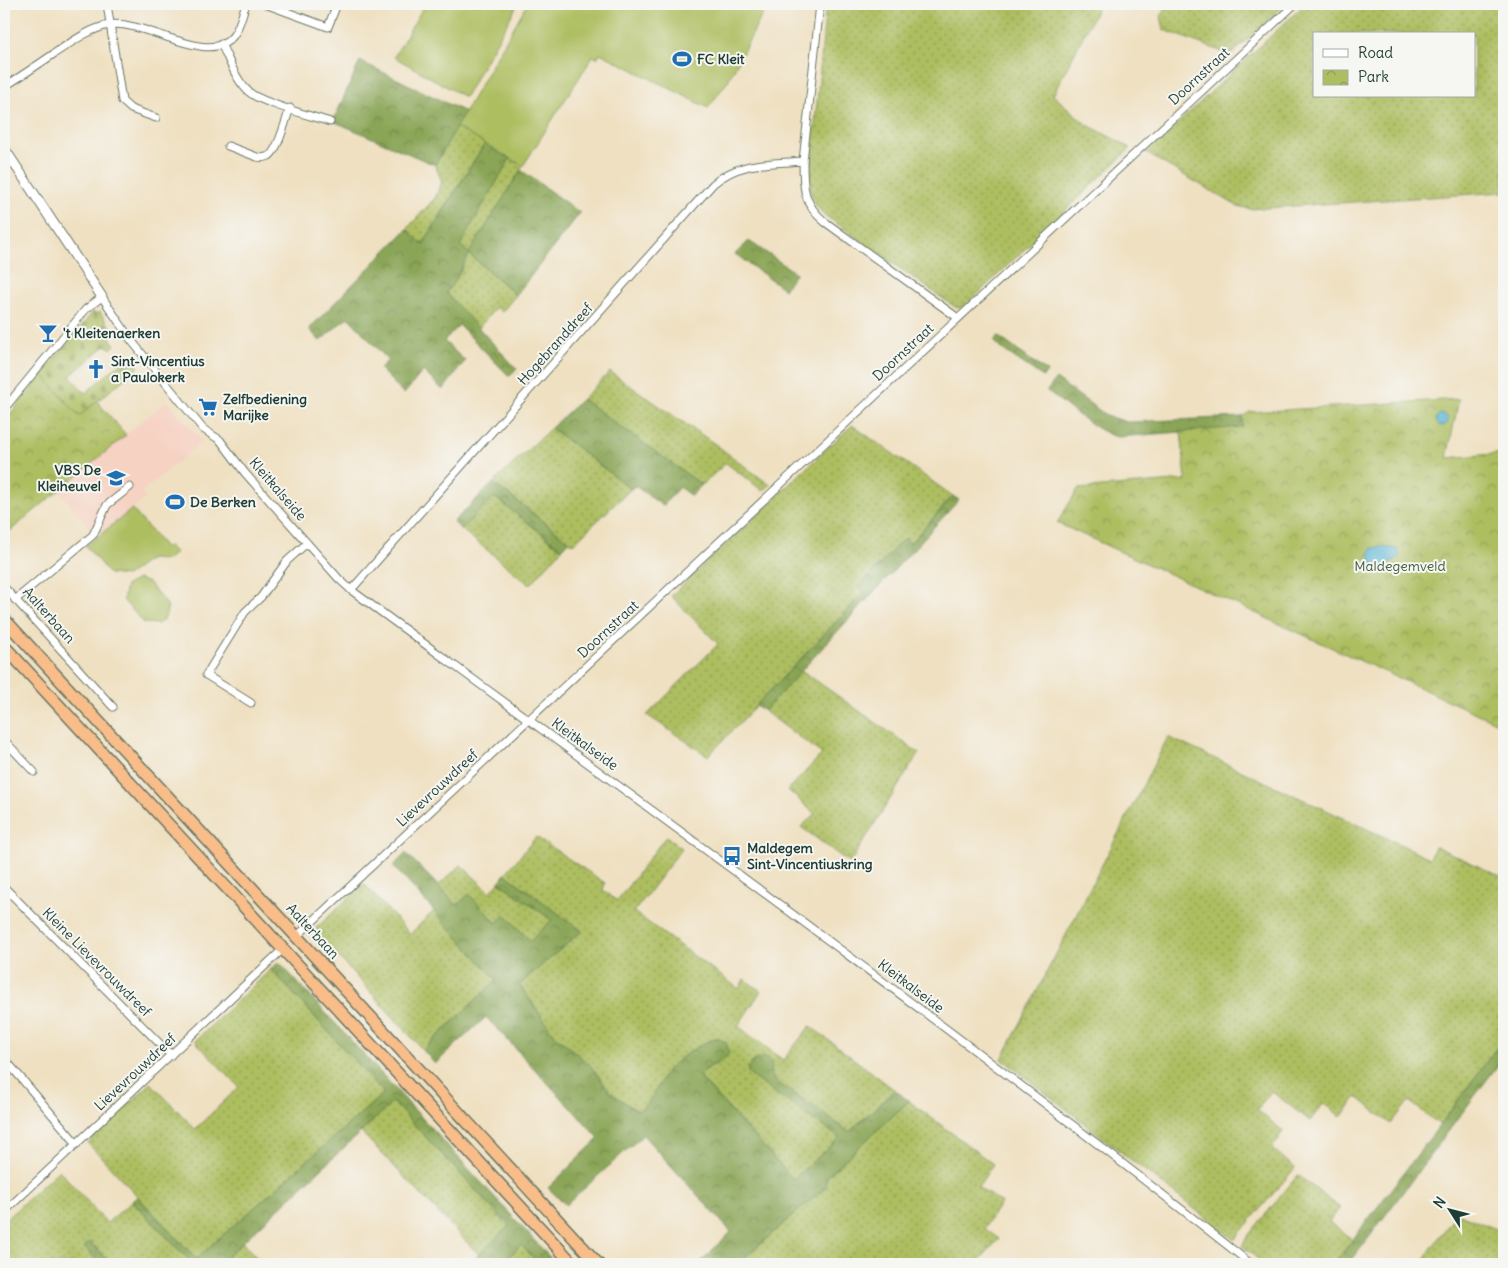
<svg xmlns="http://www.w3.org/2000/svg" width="1508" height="1268" font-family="Delius,sans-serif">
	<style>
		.built { fill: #f6d2c3 }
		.grass { fill: url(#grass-dots); stroke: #667e4a; fill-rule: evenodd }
		.forest { fill: url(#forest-crowns); stroke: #547146 }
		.cemetery { fill: url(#cemetery-stones); stroke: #667e4a }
		.park { fill: url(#park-crowns); stroke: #667e4a }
		.garden { fill: #adbe61; stroke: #667e4a }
		.water { fill: #58b5d6; stroke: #3c7985 }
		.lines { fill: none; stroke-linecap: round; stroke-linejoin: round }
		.minor-casing { stroke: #687665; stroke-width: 9 }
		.tertiary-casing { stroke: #687665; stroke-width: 11 }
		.trunk-casing { stroke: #687665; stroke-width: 14 }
		.minor { stroke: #fff; stroke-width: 7 }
		.tertiary { stroke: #fff; stroke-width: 9 }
		.trunk { stroke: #f8bd89; stroke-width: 11 }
		.labels { text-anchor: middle; stroke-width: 4; stroke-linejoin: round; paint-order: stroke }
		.poi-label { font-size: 14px; font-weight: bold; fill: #1f3d34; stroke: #f6f6f2; text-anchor: start }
		.street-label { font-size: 14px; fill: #1f3d34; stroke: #f6f6f2 }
		.park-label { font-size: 14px; fill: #425d3f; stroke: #f6f6f2 }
	</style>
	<defs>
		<pattern id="grass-dots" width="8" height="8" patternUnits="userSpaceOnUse" patternTransform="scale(1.25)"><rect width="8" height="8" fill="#adbe61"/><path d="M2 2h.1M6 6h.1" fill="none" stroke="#8c9c51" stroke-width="1.8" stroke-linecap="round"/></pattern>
		<pattern id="forest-crowns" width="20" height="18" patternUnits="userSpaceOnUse" patternTransform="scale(1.25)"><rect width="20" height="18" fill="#8aa557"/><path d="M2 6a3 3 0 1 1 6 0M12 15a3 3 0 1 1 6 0" fill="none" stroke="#708849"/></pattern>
		<pattern id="cemetery-stones" width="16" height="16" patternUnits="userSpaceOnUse" patternTransform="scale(1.25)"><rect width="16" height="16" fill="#adbe61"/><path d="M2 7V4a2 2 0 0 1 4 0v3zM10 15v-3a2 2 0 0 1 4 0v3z" fill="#8c9c51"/></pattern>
		<pattern id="park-crowns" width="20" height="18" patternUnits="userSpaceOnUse" patternTransform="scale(1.25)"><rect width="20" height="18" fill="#adbe61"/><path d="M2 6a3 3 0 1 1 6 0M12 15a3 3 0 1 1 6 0" fill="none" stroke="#8c9c51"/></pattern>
	</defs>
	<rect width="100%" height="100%" fill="#f6f6f2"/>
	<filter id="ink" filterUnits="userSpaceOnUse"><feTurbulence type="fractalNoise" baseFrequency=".02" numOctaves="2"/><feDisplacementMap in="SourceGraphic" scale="10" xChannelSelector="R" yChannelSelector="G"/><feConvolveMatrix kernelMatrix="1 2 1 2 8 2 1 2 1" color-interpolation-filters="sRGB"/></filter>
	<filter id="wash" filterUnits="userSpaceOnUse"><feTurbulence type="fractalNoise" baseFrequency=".0096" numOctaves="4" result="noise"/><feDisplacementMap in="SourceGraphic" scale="20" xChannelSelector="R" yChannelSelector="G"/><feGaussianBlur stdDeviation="1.12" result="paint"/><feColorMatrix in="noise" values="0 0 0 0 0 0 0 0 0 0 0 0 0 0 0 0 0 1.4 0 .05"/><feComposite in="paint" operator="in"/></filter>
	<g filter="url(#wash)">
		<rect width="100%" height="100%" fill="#efe0c1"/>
		<path class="built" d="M 167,401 L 203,441 L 141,492 L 146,498 L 97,537 L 59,490 Z"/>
		<g class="grass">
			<path d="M 826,4 L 1091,4 L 1099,5 L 1053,95 L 1086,124 L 1131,148 L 966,305 L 960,308 L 955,307 L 826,216 C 813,205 809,194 810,177 Z"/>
			<path d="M 1169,4 L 1286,4 L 1231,55 L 1164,30 L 1161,16 Z"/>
			<path d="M 1305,4 L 1504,4 L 1504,192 L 1250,209 L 1237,206 L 1146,153 ZM 1314,34 L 1474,34 L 1474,96 L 1314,96 Z"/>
			<path d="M 456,127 L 485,143 L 422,245 L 407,229 L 435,198 L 442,182 L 435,165 Z"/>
			<path d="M 510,159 L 523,166 L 469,254 L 516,295 L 502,312 L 496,307 L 478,329 L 445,294 L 463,267 L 459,245 Z"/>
			<path d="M 610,372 L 715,444 L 770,485 L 763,491 L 726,463 L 702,485 L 582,399 Z"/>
			<path d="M 852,425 L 953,496 L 910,543 L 905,538 L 859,587 L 865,592 L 708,756 L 647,715 L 718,644 L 671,596 Z"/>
			<path d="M 551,428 L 631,489 L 573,544 L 493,483 Z"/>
			<path d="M 493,498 L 497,499 L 562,549 L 530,585 L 461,529 Z"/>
			<path d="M 801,670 L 919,753 L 850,863 L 801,827 L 815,814 L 788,790 L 822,754 L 764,711 Z"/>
			<path d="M 1168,737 L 1430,858 L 1435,846 L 1504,878 L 1504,1038 L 1440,1125 L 1409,1101 L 1391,1124 L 1357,1097 L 1341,1117 L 1324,1103 L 1310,1121 L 1271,1091 L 1257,1110 L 1283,1131 L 1272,1148 L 1295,1168 L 1234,1240 L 1002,1059 Z"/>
			<path d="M 666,836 L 682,848 L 634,912 L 739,989 L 744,979 L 761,991 L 738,1026 L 783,1060 L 810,1026 L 895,1090 L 849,1132 L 794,1093 L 777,1083 L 770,1073 L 752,1077 L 841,1138 L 793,1179 L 699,1076 L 702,1072 L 718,1063 L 717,1038 C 698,1044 675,1060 663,1077 C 655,1090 651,1104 637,1111 L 611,1093 L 590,1065 L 554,1034 L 519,984 L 582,931 L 505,874 L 536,837 L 605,883 L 603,890 L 617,901 Z"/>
			<path d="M 461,865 L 490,892 L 499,882 L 552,920 L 530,941 L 505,915 L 497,923 L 469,895 L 457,905 L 438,886 Z"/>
			<path d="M 364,884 L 410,934 L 435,910 L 497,980 L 423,1050 L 314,930 Z"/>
			<path d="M 271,969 L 384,1093 L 196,1259 L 88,1143 L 151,1083 L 195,1129 L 239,1087 L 195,1041 Z"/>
			<path d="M 909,1101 L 993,1164 L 978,1187 L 1001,1203 L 984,1228 L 999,1239 L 976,1264 L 737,1264 L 826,1187 L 826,1177 Z"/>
			<path d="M 393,1102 L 510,1227 L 479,1255 L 361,1132 Z"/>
			<path d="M 59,1170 L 107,1223 L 132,1201 L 193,1264 L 111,1264 L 90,1242 L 84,1247 L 100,1264 L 4,1264 L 4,1221 Z"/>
			<path d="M 1298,1175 L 1340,1208 L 1329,1222 L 1353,1240 L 1334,1264 L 1264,1264 L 1242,1246 L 1247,1237 Z"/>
			<path d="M 1457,1213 L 1504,1232 L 1504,1264 L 1420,1264 Z"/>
			<path d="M 242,1242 L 263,1264 L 219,1264 Z"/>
			<path d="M 521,1245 L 539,1264 L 501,1264 Z"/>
		</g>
		<g class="forest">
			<path d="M 360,61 L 465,112 L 435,165 L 333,121 Z"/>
			<path d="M 485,143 L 510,159 L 460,245 L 469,253 L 521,170 L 580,213 L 516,295 L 469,254 L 456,279 L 446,293 L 517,369 L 509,376 L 459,325 L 444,341 L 465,361 L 443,390 L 423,371 L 404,394 L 380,369 L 388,360 L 348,317 L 320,341 L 309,329 L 407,229 L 423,245 Z"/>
			<path d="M 749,241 L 796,273 L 784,289 L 735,254 Z"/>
			<path d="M 998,336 L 1047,372 L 1043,377 L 1002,349 L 994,341 Z"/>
			<path d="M 1056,379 L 1107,416 L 1127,422 L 1242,417 L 1244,427 L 1118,437 C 1098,434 1064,403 1047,391 Z"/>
			<path d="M 582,399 L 702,485 L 691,496 L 679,487 L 663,506 L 635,486 L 631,489 L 551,428 Z"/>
			<path d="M 493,483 L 569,541 L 562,549 L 497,499 L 493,498 L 461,529 L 453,522 Z"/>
			<path d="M 953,496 L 959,500 L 764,711 L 756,705 L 865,592 L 859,587 L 904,538 L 911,543 Z"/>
			<path d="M 406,853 L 457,905 L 469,894 L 496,923 L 505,915 L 530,941 L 552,920 L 499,882 L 505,874 L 582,931 L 519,985 L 554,1034 L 590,1065 L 611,1093 L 637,1111 C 651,1104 655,1090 663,1077 C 674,1060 698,1044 717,1038 L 726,1042 L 729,1053 C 722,1065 705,1064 699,1077 L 793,1179 L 840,1138 L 752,1077 L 748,1072 L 748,1067 L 755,1060 L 764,1057 L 770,1060 L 772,1068 L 770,1074 L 777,1083 L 794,1093 L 849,1132 L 895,1090 L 909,1101 L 826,1177 L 826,1187 L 737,1264 L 698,1264 L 731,1232 L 643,1135 L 566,1205 L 548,1188 L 599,1138 L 486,1017 L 435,1064 L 423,1050 L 497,980 L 393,866 Z"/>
			<path d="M 279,962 L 556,1264 L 539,1264 L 521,1245 L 501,1264 L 469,1264 L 509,1226 L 393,1102 L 219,1264 L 193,1264 L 132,1201 L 137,1196 L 196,1259 L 384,1093 L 271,969 Z"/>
			<path d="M 1504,1038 L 1504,1057 L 1349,1264 L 1334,1264 L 1440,1125 Z"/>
			<path d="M 90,1242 L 111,1264 L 100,1264 L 84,1247 Z"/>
		</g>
		<path class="cemetery" d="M 93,312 L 97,314 L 100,312 L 114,332 L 114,334 L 110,338 L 115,345 L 111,349 L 106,345 L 70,376 L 85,393 L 121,363 L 118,358 L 122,354 L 129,363 L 135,361 L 139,367 L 79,416 L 42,374 Z"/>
		<g class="park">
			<path d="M 42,374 L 79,416 L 97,401 L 126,435 L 4,536 L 4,422 Z"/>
			<path d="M 1459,399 L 1447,458 L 1504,453 L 1504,726 L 1057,523 L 1078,489 L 1186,480 L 1181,432 L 1243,427 L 1242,417 L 1250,412 Z"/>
		</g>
		<g class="garden">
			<path d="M 425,4 L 518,4 L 465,97 L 394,57 Z"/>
			<path d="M 527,4 L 768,4 L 728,81 L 708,108 L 600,53 L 597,58 L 593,56 L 523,166 L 456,127 Z"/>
			<path d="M 132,509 L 165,547 L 169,546 L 176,553 L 166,560 L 150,559 L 127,576 L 109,574 L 86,546 Z"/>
			<path d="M 138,579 L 149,583 L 168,606 L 165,618 L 158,624 L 144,623 L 123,600 L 126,585 Z"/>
		</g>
		<g class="water">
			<circle cx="1442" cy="420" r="6"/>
			<path d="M 1382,547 L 1397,549 L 1400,556 L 1379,571 L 1373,565 L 1369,554 L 1372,548 Z"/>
		</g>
	</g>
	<g filter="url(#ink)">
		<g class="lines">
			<g class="minor-casing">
				<g id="minor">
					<path d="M 107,4 L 122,101 L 131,109 L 156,118"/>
					<path d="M 265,4 L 328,27 L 337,4"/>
					<path d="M 820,4 L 803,161 C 803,187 803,204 825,222 L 958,318"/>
					<path d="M 221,44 C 229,59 236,81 249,92 C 261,103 312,116 330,122"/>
					<path d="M 4,87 C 21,76 38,65 55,53 C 72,42 89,29 109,25 C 143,18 209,68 233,36 C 240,27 242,14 246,4"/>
					<path d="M 228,146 L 257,157 C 261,158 265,158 269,156 C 278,151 286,119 290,108"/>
					<path d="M 4,409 L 86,309 L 102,297 L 131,340 L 203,429 L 220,440 L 245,473 L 339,579 L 351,590 C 653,811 957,1031 1251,1264"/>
					<path d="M 4,587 L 113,707"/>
					<path d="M 351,590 L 713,184 C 739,161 769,164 803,161"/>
					<path d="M 15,600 L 93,535 L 107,505 L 130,487"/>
					<path d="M 251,703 L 206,675 L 245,612 L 261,597 L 287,561 L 307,543"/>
					<path d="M 4,740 L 34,772"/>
					<path d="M 4,887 L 171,1055"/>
					<path d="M 297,936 L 1295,4"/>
					<path d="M 4,1058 L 77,1144"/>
					<path d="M 4,1212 L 283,949"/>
				</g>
			</g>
			<g class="tertiary-casing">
				<path id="tertiary" d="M 4,148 L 102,297"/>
			</g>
			<g class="trunk-casing">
				<g id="trunk">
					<path d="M 4,619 L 598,1264"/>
					<path d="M 4,646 L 573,1264"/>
				</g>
			</g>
			<use href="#minor" class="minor"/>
			<use href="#tertiary" class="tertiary"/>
			<use href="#trunk" class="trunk"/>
		</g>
	</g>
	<defs>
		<g id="stadium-bare" transform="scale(1.5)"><path d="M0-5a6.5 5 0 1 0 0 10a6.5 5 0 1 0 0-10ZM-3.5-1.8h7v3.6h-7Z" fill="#1f6fb2" stroke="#f6f6f2" stroke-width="2.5" paint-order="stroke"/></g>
		<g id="bar-bare" transform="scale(1.5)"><path d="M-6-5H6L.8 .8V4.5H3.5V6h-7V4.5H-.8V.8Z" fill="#1f6fb2" stroke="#f6f6f2" stroke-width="2.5" paint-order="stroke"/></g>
		<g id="church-bare" transform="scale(1.5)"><path d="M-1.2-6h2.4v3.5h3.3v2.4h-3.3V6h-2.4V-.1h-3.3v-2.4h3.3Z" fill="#1f6fb2" stroke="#f6f6f2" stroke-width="2.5" paint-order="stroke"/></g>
		<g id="supermarket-bare" transform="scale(1.5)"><path d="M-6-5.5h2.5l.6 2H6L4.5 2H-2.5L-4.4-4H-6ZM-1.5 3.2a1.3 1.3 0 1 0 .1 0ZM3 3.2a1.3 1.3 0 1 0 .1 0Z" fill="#1f6fb2" stroke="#f6f6f2" stroke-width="2.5" paint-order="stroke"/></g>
		<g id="school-bare" transform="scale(1.5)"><path d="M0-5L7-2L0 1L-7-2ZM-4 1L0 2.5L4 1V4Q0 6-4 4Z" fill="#1f6fb2" stroke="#f6f6f2" stroke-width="2.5" paint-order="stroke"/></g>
		<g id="bus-bare" transform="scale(1.5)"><path d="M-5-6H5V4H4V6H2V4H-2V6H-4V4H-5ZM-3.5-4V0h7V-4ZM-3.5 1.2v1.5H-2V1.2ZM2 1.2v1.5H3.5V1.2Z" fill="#1f6fb2" stroke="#f6f6f2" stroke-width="2.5" paint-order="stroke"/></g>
	</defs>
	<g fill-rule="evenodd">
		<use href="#stadium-bare" x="682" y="59"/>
		<use href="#bar-bare" x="48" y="333"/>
		<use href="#church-bare" x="96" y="369"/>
		<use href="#supermarket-bare" x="208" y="407"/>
		<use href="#school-bare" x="116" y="478"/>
		<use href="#stadium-bare" x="175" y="502"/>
		<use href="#bus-bare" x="732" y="856"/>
	</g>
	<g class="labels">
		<g class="poi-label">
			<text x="697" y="64">FC Kleit</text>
			<text x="63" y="338">'t Kleitenaerken</text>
			<text x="111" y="366">Sint-Vincentius<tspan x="111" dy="16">a Paulokerk</tspan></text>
			<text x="223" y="404">Zelfbediening<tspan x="223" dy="16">Marijke</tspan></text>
			<text x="101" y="475" text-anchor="end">VBS De<tspan x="101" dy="16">Kleiheuvel</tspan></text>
			<text x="190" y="507">De Berken</text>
			<text x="747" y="853">Maldegem<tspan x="747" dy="16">Sint-Vincentiuskring</tspan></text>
		</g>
		<g class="street-label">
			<text transform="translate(1199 76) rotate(-43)" y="5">Doornstraat</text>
			<text transform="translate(555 344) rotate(-48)" y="5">Hogebranddreef</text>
			<text transform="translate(903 352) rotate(-43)" y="5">Doornstraat</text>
			<text transform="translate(278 489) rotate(49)" y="5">Kleitkalseide</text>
			<text transform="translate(49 615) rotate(48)" y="5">Aalterbaan</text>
			<text transform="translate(608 629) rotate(-43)" y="5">Doornstraat</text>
			<text transform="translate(585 744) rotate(36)" y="5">Kleitkalseide</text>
			<text transform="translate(437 788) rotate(-43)" y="5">Lievevrouwdreef</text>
			<text transform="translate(313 931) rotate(47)" y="5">Aalterbaan</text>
			<text transform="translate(97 962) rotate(45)" y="5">Kleine Lievevrouwdreef</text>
			<text transform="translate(911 986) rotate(37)" y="5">Kleitkalseide</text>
			<text transform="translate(135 1072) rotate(-43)" y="5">Lievevrouwdreef</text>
		</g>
		<g class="park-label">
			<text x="1400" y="571">Maldegemveld</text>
		</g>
	</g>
	<rect width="1508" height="1268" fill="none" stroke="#f6f6f2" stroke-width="20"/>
	<rect x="1313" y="32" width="162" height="65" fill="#f6f6f2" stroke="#a0aca6"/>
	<rect x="1323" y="49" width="25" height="8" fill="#ffffff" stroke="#a0aca6"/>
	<text x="1358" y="58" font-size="15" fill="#1f3d34">Road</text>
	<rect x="1323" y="70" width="25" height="15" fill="url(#park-crowns)" stroke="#a0aca6"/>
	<text x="1358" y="82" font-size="15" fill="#1f3d34">Park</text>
	<g transform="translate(1450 1210) rotate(306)" stroke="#f6f6f2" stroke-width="4" paint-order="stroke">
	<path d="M0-4L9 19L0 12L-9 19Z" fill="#1f3d34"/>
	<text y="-8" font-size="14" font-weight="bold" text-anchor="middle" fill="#1f3d34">N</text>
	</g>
</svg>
